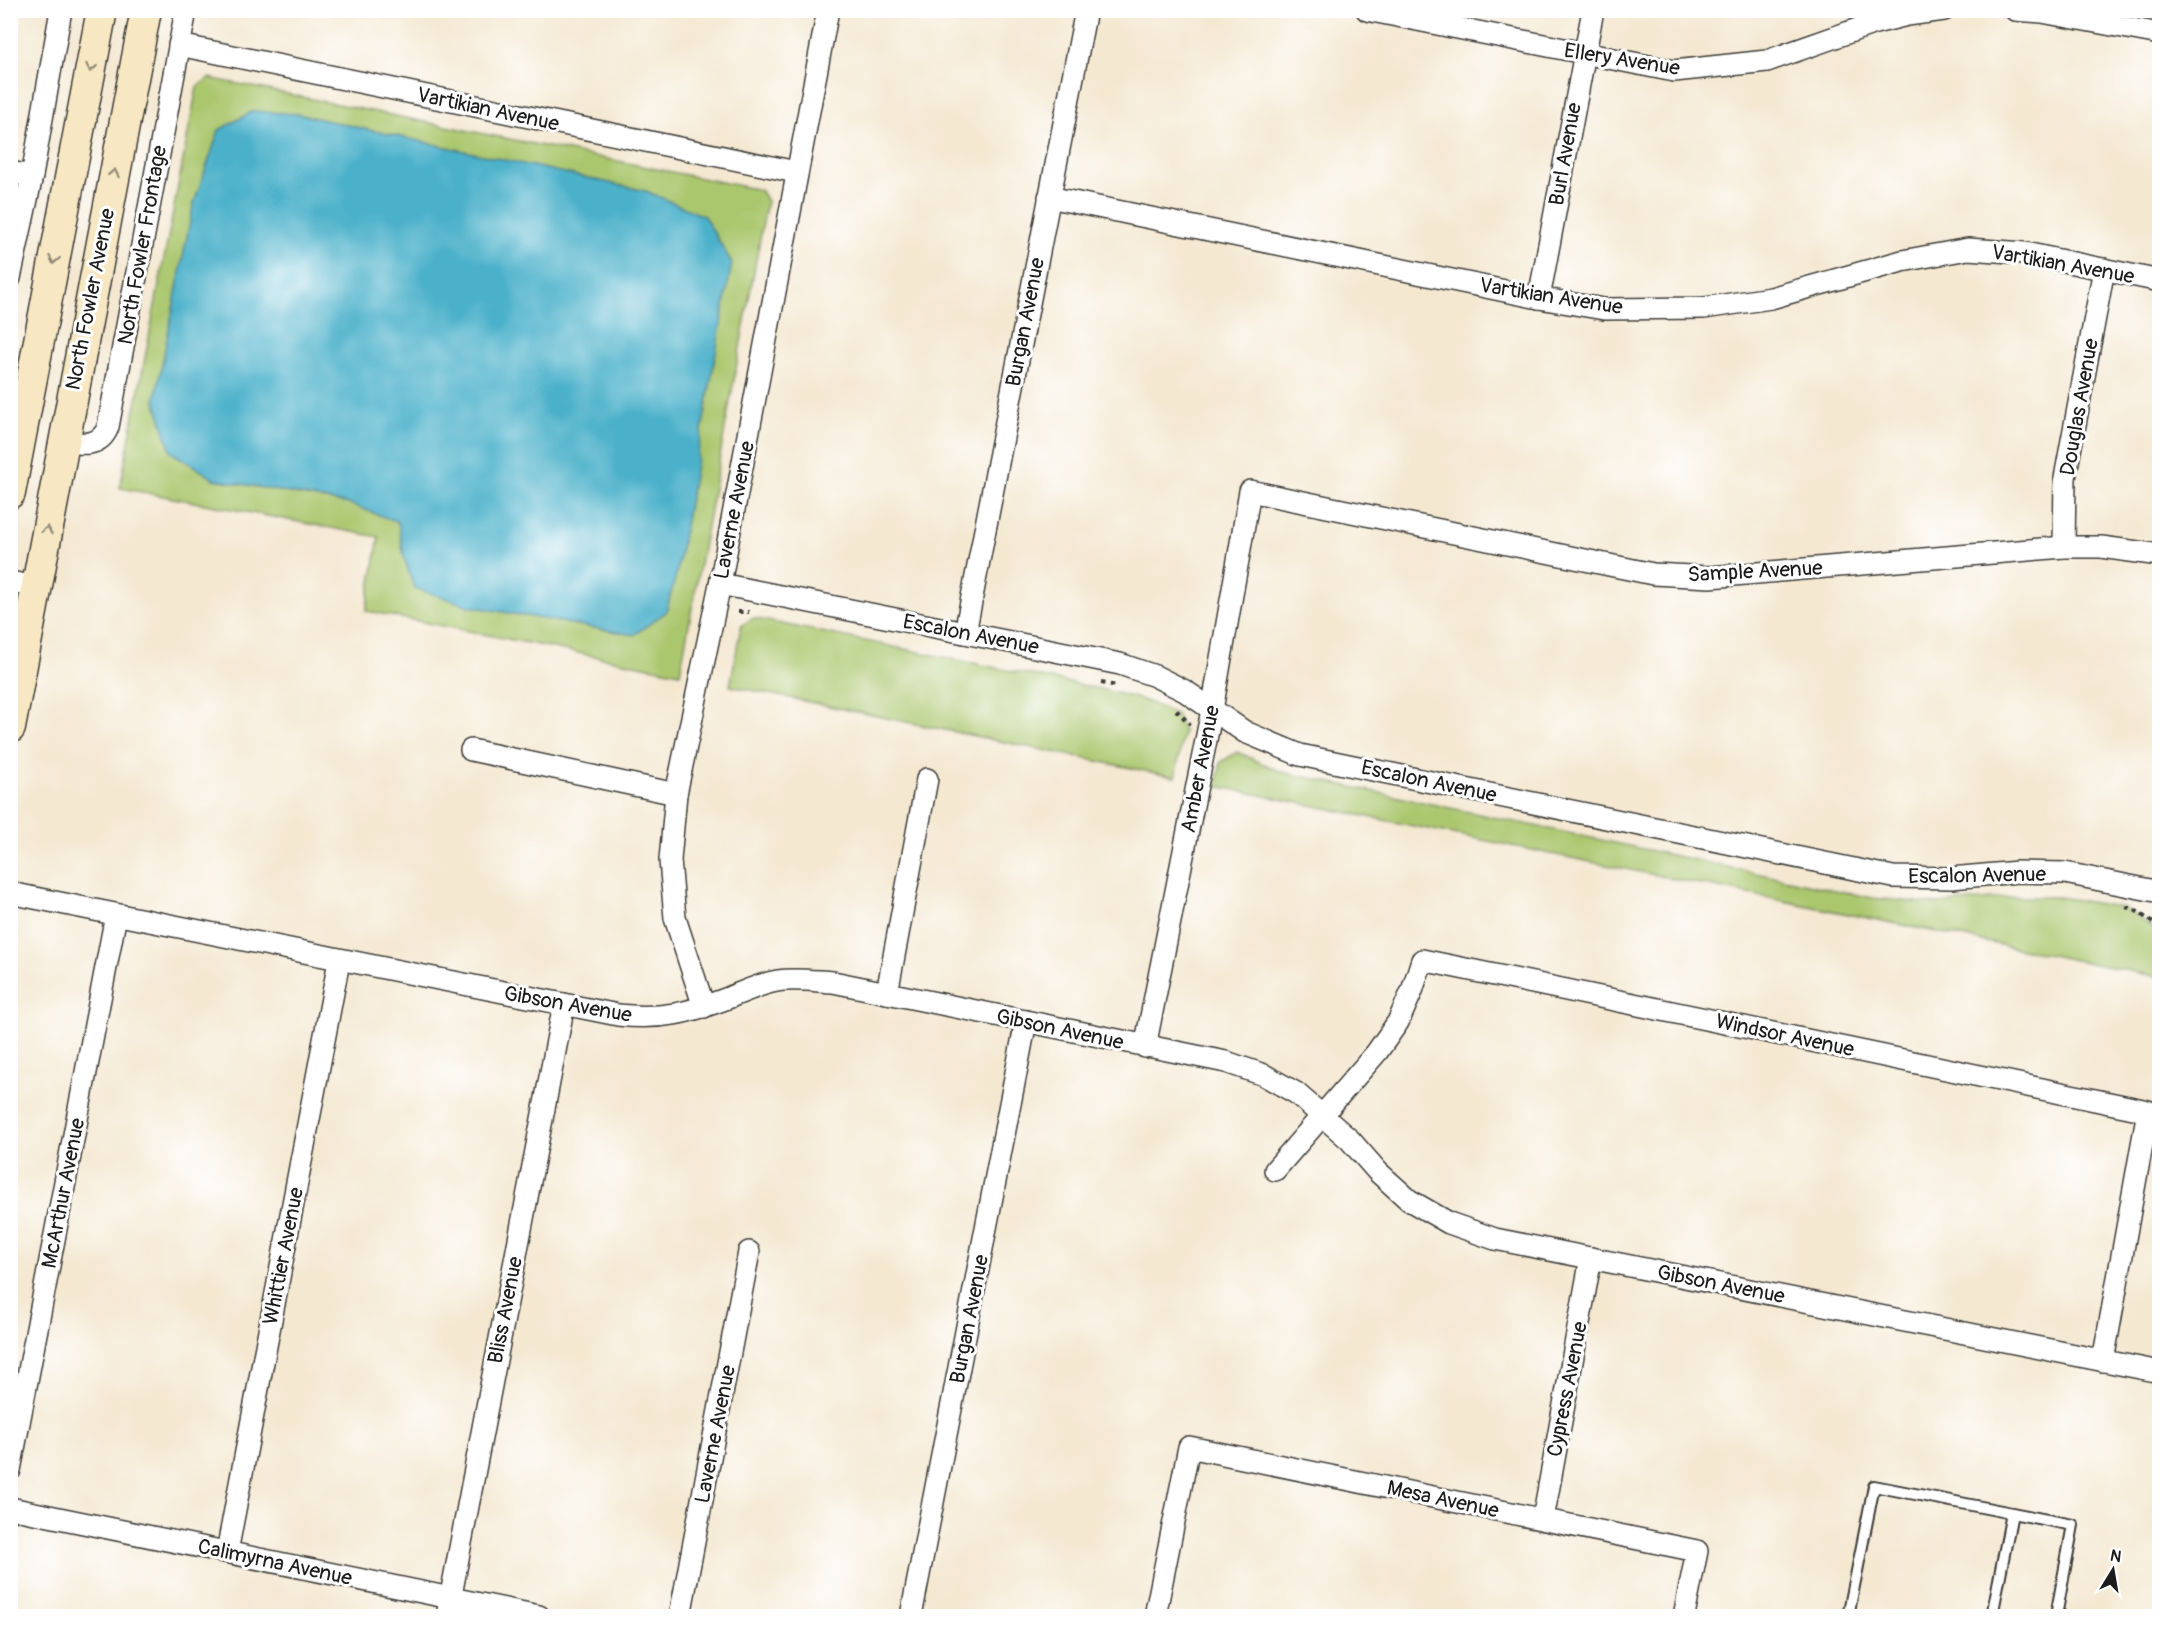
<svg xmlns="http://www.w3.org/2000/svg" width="2170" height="1627" font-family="Pangolin,sans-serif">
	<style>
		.green { fill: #abc76e; stroke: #647245; stroke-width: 1.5 }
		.water { fill: #4bb1ca; stroke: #346673; stroke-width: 1.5 }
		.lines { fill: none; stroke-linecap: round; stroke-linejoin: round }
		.service-casing { stroke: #3c3b37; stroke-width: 14 }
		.minor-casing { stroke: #3c3b37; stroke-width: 24 }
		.secondary-casing { stroke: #3c3b37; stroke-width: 33 }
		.path { stroke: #3c3b37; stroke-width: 4; stroke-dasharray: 4.5 4.5; stroke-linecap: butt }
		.service { stroke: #fff; stroke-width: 10 }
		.minor { stroke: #fff; stroke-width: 21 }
		.secondary { stroke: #f7e8c3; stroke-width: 30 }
		.oneway { stroke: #948c78 }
		.labels { text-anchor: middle; stroke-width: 6; stroke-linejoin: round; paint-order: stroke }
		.street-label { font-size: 21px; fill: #1c1c1c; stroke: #fff }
	</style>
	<rect width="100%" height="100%" fill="#fff"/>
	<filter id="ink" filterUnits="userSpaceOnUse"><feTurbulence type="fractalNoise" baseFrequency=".0167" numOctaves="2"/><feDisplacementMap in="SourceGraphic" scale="12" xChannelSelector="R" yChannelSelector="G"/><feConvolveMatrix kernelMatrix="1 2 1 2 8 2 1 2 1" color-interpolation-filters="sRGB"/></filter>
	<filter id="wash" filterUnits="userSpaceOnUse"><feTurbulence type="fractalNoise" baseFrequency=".008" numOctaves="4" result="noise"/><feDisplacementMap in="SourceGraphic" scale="24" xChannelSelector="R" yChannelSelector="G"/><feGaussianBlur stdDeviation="1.35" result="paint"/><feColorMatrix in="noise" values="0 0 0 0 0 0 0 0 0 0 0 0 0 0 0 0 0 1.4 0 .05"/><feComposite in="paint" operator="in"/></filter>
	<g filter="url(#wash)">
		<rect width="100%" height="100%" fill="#f4e8d1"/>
		<g class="green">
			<path d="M 209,78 L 760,190 L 767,201 L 680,673 L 366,611 L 379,537 L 120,488 L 197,87 Z"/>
			<path d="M 753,618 L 1105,690 L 1143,700 L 1176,714 L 1184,731 L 1175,777 L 730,686 L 741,626 Z"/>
			<path d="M 1237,752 L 1282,772 L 1873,898 L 1936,904 L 2015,897 L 2060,897 L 2124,908 L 2159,932 L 2159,977 L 1216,786 L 1221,762 Z"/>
		</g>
		<path class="water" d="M 253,111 L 298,114 L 646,191 L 704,216 L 732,263 L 677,571 L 666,612 L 634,635 L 469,606 L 414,588 L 404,557 L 398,522 L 349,504 L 214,479 L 171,452 L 155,400 L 193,206 L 219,130 Z"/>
	</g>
	<g filter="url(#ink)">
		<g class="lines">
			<g class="service-casing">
				<g id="service">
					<path d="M 2012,1513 L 2073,1525 L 2056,1616"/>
					<path d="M 1848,1616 L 1874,1486 L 2012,1513 L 1992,1616"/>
				</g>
			</g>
			<g class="minor-casing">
				<g id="minor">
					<path d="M 1367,10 L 1674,71 L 1767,61 L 1875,23 L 1907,15 L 1944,10"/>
					<path d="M 2015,10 L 2042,12 L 2160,34"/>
					<path d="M 179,45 L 796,172"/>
					<path d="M 10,172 L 32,176"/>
					<path d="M 1049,197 L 1539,298 L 1604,309 L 1704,308 L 1771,298 L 1902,261 L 1968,249 L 2025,253 L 2160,281"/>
					<path d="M 10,278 L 32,176 L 61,10"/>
					<path d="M 1539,298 L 1593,10"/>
					<path d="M 63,441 C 81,444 100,448 108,427 L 186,10"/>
					<path d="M 2064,547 L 2065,478 L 2104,269"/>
					<path d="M 10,582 L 36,587"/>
					<path d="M 720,584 L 1120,664 L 1155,676 L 1185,691 L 1245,732 L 1300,755 L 1893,877 L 1951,878 L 2018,872 L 2065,873 L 2160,892"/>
					<path d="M 965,633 L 1086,10"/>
					<path d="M 471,750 L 676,794"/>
					<path d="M 10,893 L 618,1015 C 661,1020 688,1013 728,998 C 743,992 760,984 777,981 C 795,978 814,981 833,982 L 1226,1062 L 1264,1075 L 1296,1093 L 1350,1140 L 1378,1172 L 1409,1200 L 1449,1223 L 1495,1239 L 2160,1372"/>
					<path d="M 887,993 L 927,779"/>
					<path d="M 704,1007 L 675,918 L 670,860 L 676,794 L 720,584 L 828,10"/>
					<path d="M 1145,1047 L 1212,710 L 1250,491 L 1653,574 L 1710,577 L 2064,547 L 2101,547 L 2160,555"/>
					<path d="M 1275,1170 L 1377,1052 L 1398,1022 L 1412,991 L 1422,960 L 2148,1111 L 2103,1361"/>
					<path d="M 10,1470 L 116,915"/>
					<path d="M 10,1508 L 539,1616"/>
					<path d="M 1543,1519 L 1591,1258"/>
					<path d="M 227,1552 L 339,961"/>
					<path d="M 447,1616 L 564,1004"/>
					<path d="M 680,1616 L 749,1252"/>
					<path d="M 911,1616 L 1026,1021"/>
					<path d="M 1155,1616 L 1189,1447 L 1697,1551 L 1684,1616"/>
				</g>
			</g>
			<g class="secondary-casing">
				<g id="secondary">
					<path d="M 10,493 L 102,10"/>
					<path d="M 10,728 L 146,10"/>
				</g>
			</g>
			<g class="path">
				<path d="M 738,612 L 749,612"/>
				<path d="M 1101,683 L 1117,686"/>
				<path d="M 1176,710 L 1190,724"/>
				<path d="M 2126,907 L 2135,910 L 2160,928"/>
			</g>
			<use href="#service" class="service"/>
			<use href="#minor" class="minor"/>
			<use href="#secondary" class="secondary"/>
		</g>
		<defs><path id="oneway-chevron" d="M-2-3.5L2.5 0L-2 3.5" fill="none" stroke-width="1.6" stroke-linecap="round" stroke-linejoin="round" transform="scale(1.5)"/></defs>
		<g class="oneway">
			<use href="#oneway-chevron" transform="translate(91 68) rotate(101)"/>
			<use href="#oneway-chevron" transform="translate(114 173) rotate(-79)"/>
			<use href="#oneway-chevron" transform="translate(54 260) rotate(101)"/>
			<use href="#oneway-chevron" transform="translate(47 530) rotate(-79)"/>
		</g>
	</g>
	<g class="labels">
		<g class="street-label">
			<text transform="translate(1622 59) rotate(9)" y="7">Ellery Avenue</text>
			<text transform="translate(488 109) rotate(12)" y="7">Vartikian Avenue</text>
			<text transform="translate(1565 154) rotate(-80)" y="7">Burl Avenue</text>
			<text transform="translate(142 245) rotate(-80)" y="7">North Fowler Frontage</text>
			<text transform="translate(2063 264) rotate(10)" y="7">Vartikian Avenue</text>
			<text transform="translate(1551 296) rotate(9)" y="7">Vartikian Avenue</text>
			<text transform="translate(90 299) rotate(-79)" y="7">North Fowler Avenue</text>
			<text transform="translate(1025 322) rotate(-79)" y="7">Burgan Avenue</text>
			<text transform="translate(2079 407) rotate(-80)" y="7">Douglas Avenue</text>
			<text transform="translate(734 510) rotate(-79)" y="7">Laverne Avenue</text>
			<text transform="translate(1755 571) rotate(-3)" y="7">Sample Avenue</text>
			<text transform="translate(971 634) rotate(11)" y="7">Escalon Avenue</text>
			<text transform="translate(1200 769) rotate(-79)" y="7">Amber Avenue</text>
			<text transform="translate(1429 781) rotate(12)" y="7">Escalon Avenue</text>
			<text transform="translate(1977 875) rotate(-1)" y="7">Escalon Avenue</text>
			<text transform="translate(568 1004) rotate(10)" y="7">Gibson Avenue</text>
			<text transform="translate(1060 1029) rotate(12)" y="7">Gibson Avenue</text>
			<text transform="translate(1785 1035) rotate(12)" y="7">Windsor Avenue</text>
			<text transform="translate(63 1193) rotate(-79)" y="7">McArthur Avenue</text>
			<text transform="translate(283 1256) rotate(-79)" y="7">Whittier Avenue</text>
			<text transform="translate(1721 1284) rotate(11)" y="7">Gibson Avenue</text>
			<text transform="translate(505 1310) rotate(-79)" y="7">Bliss Avenue</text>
			<text transform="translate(969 1319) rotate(-79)" y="7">Burgan Avenue</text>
			<text transform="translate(1567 1389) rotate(-79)" y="7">Cypress Avenue</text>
			<text transform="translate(715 1434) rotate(-79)" y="7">Laverne Avenue</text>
			<text transform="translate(1443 1499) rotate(12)" y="7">Mesa Avenue</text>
			<text transform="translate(275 1562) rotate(12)" y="7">Calimyrna Avenue</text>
		</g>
	</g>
	<rect width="2170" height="1627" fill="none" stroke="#fff" stroke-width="36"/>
	<g transform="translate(2113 1570) rotate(11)" stroke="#ffffff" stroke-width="4.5" paint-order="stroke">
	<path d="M0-4.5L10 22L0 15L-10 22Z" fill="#1c1c1c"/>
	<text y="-9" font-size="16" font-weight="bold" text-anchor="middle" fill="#1c1c1c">N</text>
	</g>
</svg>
